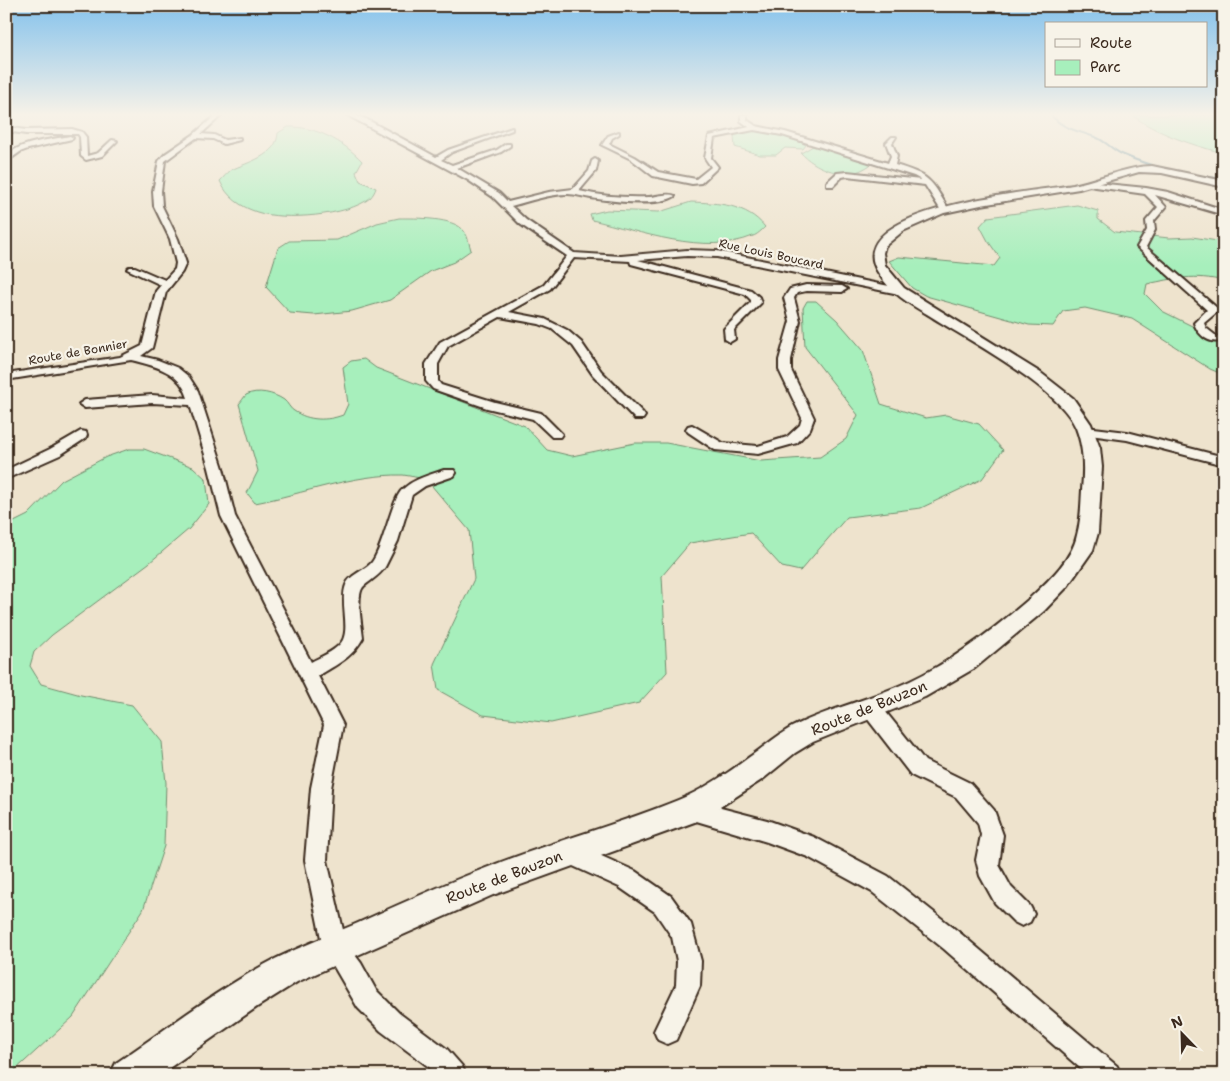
<svg xmlns="http://www.w3.org/2000/svg" width="1230" height="1081" font-family="'Shantell Sans',sans-serif">
	<style>
		.green { fill: #a7efbc; stroke: #718c6d }
		.lines { fill: none; stroke-linecap: round; stroke-linejoin: round }
		.stream { stroke: #6d929d; stroke-width: 2 }
		.street-casing { stroke: #3b2a1e; stroke-width: 4 }
		.secondary-casing { stroke: #3b2a1e; stroke-width: 4 }
		.street { fill: #f7f3e8; fill-rule: evenodd }
		.secondary { fill: #f7f3e8; fill-rule: evenodd }
		.labels { text-anchor: middle; stroke-width: 4.5; stroke-linejoin: round; paint-order: stroke }
		.far-street-label { font-size: 12px; fill: #3b2a1e; stroke: #f7f3e8 }
		.street-label { font-size: 15px; fill: #3b2a1e; stroke: #f7f3e8 }
	</style>
	<rect width="100%" height="100%" fill="#eee3cd"/>
	<filter id="ink" filterUnits="userSpaceOnUse"><feTurbulence type="fractalNoise" baseFrequency=".02" numOctaves="2"/><feDisplacementMap in="SourceGraphic" scale="10" xChannelSelector="R" yChannelSelector="G"/><feConvolveMatrix kernelMatrix="1 2 1 2 8 2 1 2 1" color-interpolation-filters="sRGB"/></filter>
	<g filter="url(#ink)">
		<g class="green">
			<path d="M 1132,115 L 1224,115 L 1224,153 C 1197,147 1153,132 1132,115 Z"/>
			<path d="M 288,127 C 315,126 343,141 362,161 L 356,172 L 360,181 L 376,188 C 375,191 373,195 370,198 C 348,216 284,221 257,212 C 241,207 227,197 220,181 C 223,178 227,173 231,170 C 248,162 277,156 278,133 Z"/>
			<path d="M 761,130 L 787,136 L 806,145 L 803,149 L 785,148 L 776,155 L 760,155 L 735,147 L 734,137 L 737,132 Z"/>
			<path d="M 813,146 L 868,160 L 873,163 C 869,166 864,169 859,171 C 840,178 814,167 801,153 Z"/>
			<path d="M 691,202 C 718,203 747,204 765,227 C 762,230 757,235 753,236 C 705,256 639,231 592,220 L 590,214 L 607,210 L 659,212 Z"/>
			<path d="M 1077,205 L 1098,211 L 1098,219 L 1115,232 L 1169,238 L 1192,237 L 1224,242 L 1224,281 C 1195,274 1175,278 1147,284 L 1145,294 L 1162,311 L 1224,342 L 1224,375 L 1210,369 L 1132,319 L 1085,308 L 1063,311 L 1053,326 L 1029,325 L 926,296 L 912,288 L 889,261 L 899,257 L 994,266 L 1000,258 L 988,241 L 980,226 L 988,217 Z"/>
			<path d="M 399,218 C 415,218 454,217 464,231 C 468,236 469,244 471,250 L 454,262 L 431,271 L 390,300 L 352,311 L 314,315 L 290,313 L 266,287 L 278,248 L 289,241 L 337,240 L 377,223 Z"/>
			<path d="M 807,301 L 816,301 L 837,320 L 863,350 L 881,404 L 926,418 L 946,415 L 979,424 L 1003,450 L 982,479 L 921,508 L 847,517 L 800,571 L 782,567 L 751,533 L 690,543 L 662,576 L 667,672 L 639,703 L 551,723 L 483,715 L 438,690 L 434,664 L 474,579 L 469,530 L 426,479 C 419,478 411,476 403,475 C 353,474 303,494 255,503 L 247,493 L 258,471 L 239,404 C 241,402 244,397 246,395 C 257,389 274,393 284,400 C 288,403 290,409 294,411 C 309,421 327,421 343,415 L 348,404 L 343,367 L 351,361 L 364,359 L 376,368 L 525,426 L 547,450 L 572,456 L 635,443 L 666,443 L 761,461 L 820,457 L 846,439 L 858,415 L 805,347 L 803,308 Z"/>
			<path d="M 129,449 L 144,449 L 193,467 L 206,479 L 209,504 L 189,529 L 149,563 L 52,635 L 34,652 L 30,666 L 41,684 L 81,695 L 132,705 L 162,742 L 166,783 L 164,846 L 143,910 L 73,1017 L 13,1072 L 6,1075 L 6,526 L 28,515 L 62,480 L 106,457 Z"/>
		</g>
		<g class="lines">
			<path class="stream" d="M 1051,115 C 1063,129 1078,131 1095,137 C 1106,141 1113,151 1124,155 C 1155,169 1190,175 1224,179"/>
			<g class="street-casing">
				<g id="street">
					<path d="M 216,115 L 222,115 L 201,134 L 214,135 L 225,140 L 240,138 L 240,140 L 224,144 L 213,139 L 196,138 L 165,161 L 161,191 L 162,206 L 178,239 L 186,263 L 182,272 L 166,292 L 152,348 L 141,356 L 158,360 L 178,368 L 189,377 L 198,391 L 223,468 L 235,516 L 311,662 C 320,657 333,652 340,644 C 352,632 339,602 346,585 C 350,574 365,571 372,562 C 384,546 392,497 403,489 C 415,478 430,475 444,470 L 454,470 L 456,473 L 454,476 L 425,486 L 412,495 L 398,541 L 385,567 C 380,575 371,580 364,586 C 355,594 362,626 363,638 C 352,658 337,664 318,676 L 343,725 L 331,788 L 327,860 L 346,943 L 361,963 L 376,990 L 399,1013 L 447,1049 L 462,1066 L 466,1075 L 435,1075 L 429,1067 L 381,1031 L 358,1008 L 323,948 L 305,860 L 311,788 L 324,725 L 221,516 L 209,468 L 190,405 L 152,403 L 85,408 L 79,404 L 85,400 L 152,395 L 188,398 C 180,371 155,366 131,360 L 6,380 L 6,374 L 120,357 L 142,346 L 156,291 L 161,285 L 127,269 L 129,267 L 135,267 L 165,280 L 175,269 L 176,263 L 170,239 L 154,206 L 153,191 L 159,161 L 165,154 L 193,135 Z"/>
					<path d="M 347,115 L 354,115 L 366,119 L 436,157 L 448,150 L 512,128 L 512,130 L 452,152 L 441,160 L 452,165 L 497,150 L 506,144 L 510,144 L 510,146 L 501,152 L 457,168 L 499,193 L 508,202 L 549,192 L 573,189 L 589,171 L 592,161 L 595,159 L 598,161 L 596,171 L 579,191 C 601,196 625,198 649,197 C 656,197 669,192 675,196 C 659,207 611,201 591,198 C 584,197 575,194 568,194 C 549,194 530,201 511,206 L 526,220 L 574,253 L 621,256 L 687,250 L 717,251 L 899,288 L 904,291 L 899,294 L 717,257 L 687,256 L 638,260 L 751,290 L 759,297 L 761,303 L 734,330 L 735,339 L 730,342 L 725,339 L 724,329 L 751,302 L 751,300 L 745,294 L 631,264 L 630,261 L 574,258 L 550,289 L 509,312 L 545,319 L 567,330 L 581,342 L 601,371 L 643,413 L 645,416 L 643,419 L 635,419 L 593,375 L 573,346 L 552,329 L 539,324 L 500,317 L 448,346 L 438,364 L 438,381 L 441,385 L 495,402 L 541,413 L 562,434 L 560,437 L 552,437 L 533,419 L 487,408 L 433,389 L 426,381 L 426,364 L 440,342 L 544,285 L 567,256 L 520,224 L 493,197 L 468,180 Z"/>
					<path d="M 741,115 L 747,115 L 747,120 L 756,126 L 785,132 L 888,163 L 891,156 L 886,143 L 892,137 L 896,137 L 892,143 L 897,156 L 895,165 C 929,175 931,179 949,210 L 942,212 L 925,185 L 847,176 L 842,177 L 833,186 L 827,186 L 827,182 L 837,173 L 847,172 L 921,180 L 914,176 L 782,135 L 754,130 L 714,138 L 711,158 L 718,167 L 701,183 L 692,184 L 653,176 L 631,159 L 602,145 L 608,136 L 619,132 L 619,134 L 612,138 L 609,144 L 635,157 L 658,172 L 696,179 L 711,167 L 705,158 L 709,136 L 749,127 L 741,121 Z"/>
					<path d="M 6,127 L 26,130 L 72,129 L 82,132 L 86,137 L 87,156 L 98,153 L 112,140 L 117,141 L 102,156 L 86,160 L 81,156 L 80,137 L 78,134 L 26,134 L 6,131 Z"/>
					<path d="M 70,136 L 73,138 L 72,139 L 28,149 L 20,152 L 6,162 L 6,156 C 22,141 50,140 70,136 Z"/>
					<path d="M 1086,182 L 1146,188 L 1168,192 L 1224,210 L 1224,215 L 1155,195 L 1166,207 L 1154,221 L 1155,230 L 1146,247 L 1217,308 L 1217,312 L 1204,323 L 1206,328 L 1220,339 L 1219,341 C 1208,344 1197,333 1194,323 L 1207,310 L 1137,247 L 1147,230 L 1146,221 L 1158,207 L 1145,194 L 1089,186 L 1085,184 Z"/>
					<path d="M 806,285 L 842,286 L 847,289 L 842,292 L 806,291 L 797,293 L 794,298 L 800,321 L 791,360 L 791,370 L 814,418 L 810,429 L 797,443 L 758,454 L 715,450 L 688,432 L 686,429 L 688,426 L 692,425 L 723,443 L 758,446 L 787,437 L 800,425 L 802,418 L 779,370 L 779,360 L 790,321 L 784,298 L 790,289 Z"/>
					<path d="M 1086,427 L 1127,432 L 1224,457 L 1224,465 L 1127,440 L 1082,434 L 1080,431 Z"/>
					<path d="M 81,431 L 86,432 L 87,435 L 86,438 L 60,455 L 6,479 L 6,470 L 50,449 Z"/>
					<path d="M 870,699 L 877,701 L 925,761 L 970,783 L 994,810 L 1003,835 L 999,865 L 1011,887 L 1030,906 L 1034,914 L 1030,922 L 1022,926 L 1014,922 L 995,903 L 980,876 L 976,860 L 981,835 L 978,823 L 956,797 L 911,775 L 863,713 L 861,707 L 863,701 Z"/>
					<path d="M 690,800 L 767,820 L 814,837 L 888,876 L 960,933 L 1117,1066 L 1121,1075 L 1088,1075 L 944,949 L 872,892 L 808,857 L 767,842 L 683,817 L 680,810 L 683,803 Z"/>
					<path d="M 570,842 L 635,871 L 671,896 L 691,924 L 701,961 L 700,986 L 676,1040 L 667,1044 L 658,1040 L 654,1031 L 676,985 L 677,961 L 672,937 L 655,912 L 619,887 L 562,861 L 559,853 L 562,845 Z"/>
				</g>
			</g>
			<g class="secondary-casing">
				<path id="secondary" d="M 1152,166 L 1224,181 L 1224,187 L 1162,173 L 1139,172 L 1079,189 L 981,205 L 944,213 L 903,231 L 885,246 L 883,253 L 885,265 L 904,288 L 1041,373 L 1073,398 L 1091,424 L 1100,448 L 1102,467 L 1098,533 L 1093,550 L 1067,587 L 1044,611 L 975,668 L 925,697 L 813,742 L 795,753 L 763,779 L 700,820 L 493,895 L 297,982 L 257,1007 L 159,1075 L 110,1075 L 116,1063 C 168,1028 219,988 275,959 C 302,946 330,935 358,923 C 402,903 446,883 491,866 C 552,842 617,825 678,800 C 701,791 728,773 748,758 C 763,748 776,736 792,727 C 830,708 872,699 910,681 C 953,661 993,630 1029,599 C 1047,582 1072,560 1077,535 C 1081,521 1081,505 1082,490 C 1084,468 1084,449 1076,428 C 1059,387 966,339 927,314 C 908,303 891,293 879,274 C 834,207 1039,191 1073,185 C 1098,180 1128,166 1152,166 Z"/>
			</g>
			<use href="#street" class="street"/>
			<use href="#secondary" class="secondary"/>
		</g>
	</g>
	<linearGradient id="sky" x2="0" y2="1"><stop stop-color="#84c2ec"/><stop offset="0.43" stop-color="#f7f2e8"/><stop offset="1" stop-color="#f7f2e8" stop-opacity="0"/></linearGradient>
	<rect width="1230" height="266" fill="url(#sky)"/>
	<g class="labels">
		<g class="far-street-label">
			<text transform="translate(771 254) rotate(12)" y="4">Rue Louis Boucard</text>
			<text transform="translate(78 352) rotate(-10)" y="4">Route de Bonnier</text>
		</g>
		<g class="street-label">
			<text transform="translate(869 708) rotate(-22)" y="5">Route de Bauzon</text>
			<text transform="translate(504 877) rotate(-21)" y="5">Route de Bauzon</text>
		</g>
	</g>
	<rect width="1230" height="1081" fill="none" stroke="#f7f3e8" stroke-width="25"/>
	<rect x="12" y="12" width="1205" height="1056" fill="none" stroke="#3b2a1e" stroke-width="2" filter="url(#ink)"/>
	<rect x="1045" y="22" width="162" height="65" fill="#f7f3e8" stroke="#aca397"/>
	<rect x="1055" y="39" width="25" height="8" fill="#f7f3e8" stroke="#aca397"/>
	<text x="1090" y="48" font-size="15" fill="#3b2a1e">Route</text>
	<rect x="1055" y="60" width="25" height="15" fill="#a7efbc" stroke="#aca397"/>
	<text x="1090" y="72" font-size="15" fill="#3b2a1e">Parc</text>
	<g transform="translate(1182 1034) rotate(337)" stroke="#f7f3e8" stroke-width="4" paint-order="stroke">
	<path d="M0-4L9 19L0 12L-9 19Z" fill="#3b2a1e"/>
	<text y="-8" font-size="14" font-weight="bold" text-anchor="middle" fill="#3b2a1e">N</text>
	</g>
</svg>
